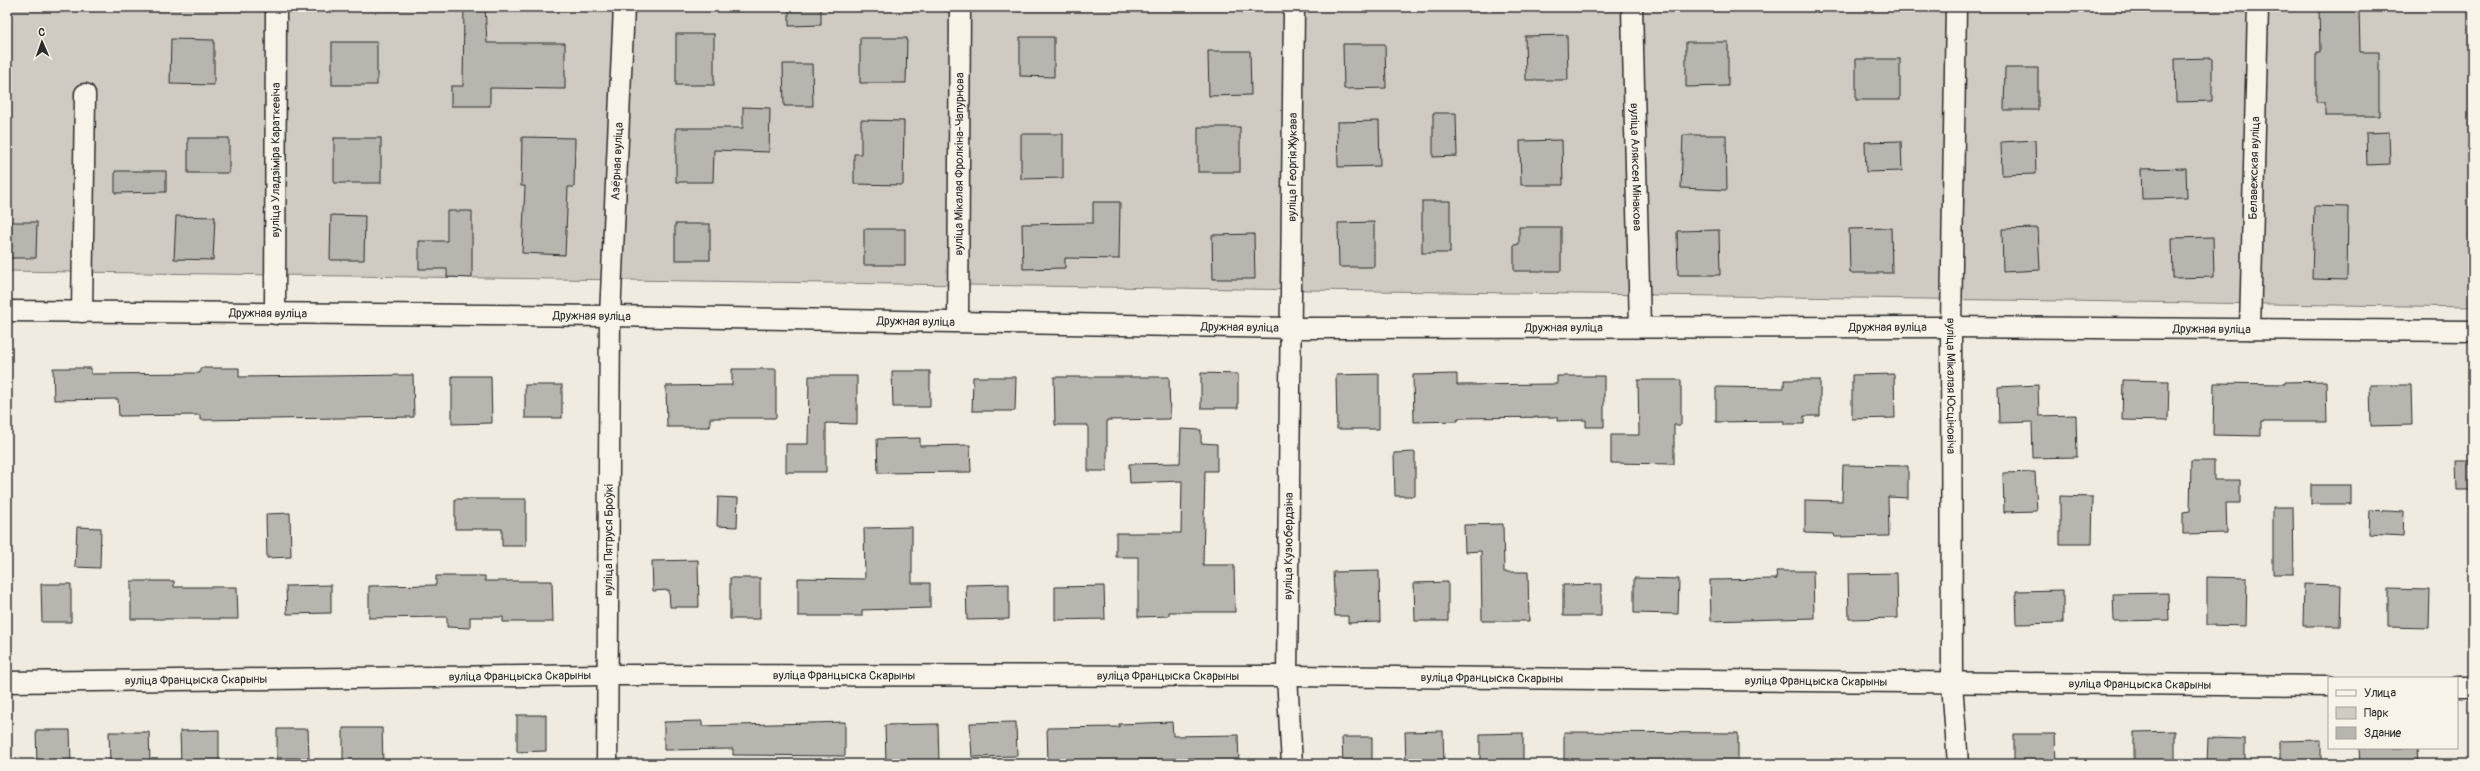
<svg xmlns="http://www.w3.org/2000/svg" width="2480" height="771" font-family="Pangolin,sans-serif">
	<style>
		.green { fill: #cfcbc2; stroke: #7d7b76 }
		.building { fill: #b8b5ae; stroke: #2b2b2b }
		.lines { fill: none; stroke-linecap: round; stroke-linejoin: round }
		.minor-casing { stroke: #2b2b2b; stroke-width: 23 }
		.minor { stroke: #f7f3e8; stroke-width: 20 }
		.labels { text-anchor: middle; stroke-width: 4; stroke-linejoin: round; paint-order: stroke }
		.street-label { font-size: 12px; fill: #2b2b2b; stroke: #f7f3e8 }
	</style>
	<rect width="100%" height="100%" fill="#efebe0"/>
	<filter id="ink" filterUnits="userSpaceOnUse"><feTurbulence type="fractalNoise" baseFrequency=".025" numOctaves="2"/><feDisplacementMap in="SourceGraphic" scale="8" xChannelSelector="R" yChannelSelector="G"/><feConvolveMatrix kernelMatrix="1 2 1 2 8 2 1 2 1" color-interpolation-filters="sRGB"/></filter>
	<g filter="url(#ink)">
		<path class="green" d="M 7,7 L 2473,7 L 2473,307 L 7,271 Z"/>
		<g class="building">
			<path d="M 464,7 L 485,7 L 487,43 L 565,43 L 565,89 L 490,88 L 490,106 L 451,106 L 451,86 L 463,86 Z"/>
			<path d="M 789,7 L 821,7 L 821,25 L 789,26 Z"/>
			<path d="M 2319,7 L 2359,7 L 2360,52 L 2379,52 L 2379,116 L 2325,116 L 2325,102 L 2316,102 L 2316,52 L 2320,52 Z"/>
			<rect x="676" y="34" width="38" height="51"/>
			<path d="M 1567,35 L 1568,80 L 1526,80 L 1525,36 Z"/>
			<path d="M 1020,37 L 1054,37 L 1054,77 L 1020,76 Z"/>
			<path d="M 860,38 L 907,38 L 906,83 L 860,83 Z"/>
			<path d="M 171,39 L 214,40 L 214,85 L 170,84 Z"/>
			<rect x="332" y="42" width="45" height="43"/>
			<path d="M 1686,42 L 1728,42 L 1728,86 L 1686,87 Z"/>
			<path d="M 1343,44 L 1385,44 L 1386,88 L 1344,89 Z"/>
			<path d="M 1208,51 L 1250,51 L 1251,95 L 1209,96 Z"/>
			<path d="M 2212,58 L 2212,101 L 2176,102 L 2175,59 Z"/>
			<rect x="1856" y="59" width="44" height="41"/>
			<path d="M 783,64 L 812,64 L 813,106 L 784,106 Z"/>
			<path d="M 2005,68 L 2038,68 L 2038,110 L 2004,110 Z"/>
			<path d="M 743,107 L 770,108 L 769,152 L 714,150 L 713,182 L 676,182 L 676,128 L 743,128 Z"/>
			<path d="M 1433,113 L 1456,113 L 1457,156 L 1433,157 Z"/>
			<path d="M 861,120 L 904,121 L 903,185 L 854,184 L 854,154 L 861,154 Z"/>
			<path d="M 1379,121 L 1380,166 L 1338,167 L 1337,122 Z"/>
			<rect x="1198" y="127" width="42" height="45"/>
			<path d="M 2389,132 L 2390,164 L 2367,165 L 2366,133 Z"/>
			<path d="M 1021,134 L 1063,134 L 1063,178 L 1021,179 Z"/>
			<path d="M 1683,135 L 1726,135 L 1727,190 L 1681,188 Z"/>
			<path d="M 522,137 L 575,138 L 574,187 L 568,187 L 565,255 L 522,253 L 525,186 L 521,186 Z"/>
			<rect x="188" y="138" width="41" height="35"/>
			<rect x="334" y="138" width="47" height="45"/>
			<path d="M 1562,140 L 1563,185 L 1521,185 L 1520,141 Z"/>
			<path d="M 2035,140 L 2036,174 L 2002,175 L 2001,142 Z"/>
			<path d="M 1901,141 L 1902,171 L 1866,172 L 1865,142 Z"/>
			<path d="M 2186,168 L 2187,198 L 2142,199 L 2141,169 Z"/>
			<path d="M 115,171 L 166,171 L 166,192 L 115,193 Z"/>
			<rect x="1422" y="201" width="28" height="52"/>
			<path d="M 1093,202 L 1120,202 L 1119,259 L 1065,258 L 1065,268 L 1023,269 L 1022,224 L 1093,223 Z"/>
			<path d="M 2314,206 L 2348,207 L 2347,280 L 2312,279 Z"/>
			<path d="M 447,211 L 472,211 L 472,278 L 447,277 L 447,269 L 419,269 L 419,241 L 447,241 Z"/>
			<path d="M 331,215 L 365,216 L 364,260 L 330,260 Z"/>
			<path d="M 176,216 L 215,217 L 213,260 L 174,259 Z"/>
			<path d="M 7,222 L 37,222 L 36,258 L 7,258 Z"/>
			<path d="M 1374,222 L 1374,267 L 1339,267 L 1338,223 Z"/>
			<rect x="675" y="224" width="35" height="36"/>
			<path d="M 1519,227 L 1561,227 L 1561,271 L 1514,271 L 1514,245 L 1519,244 Z"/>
			<path d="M 1891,228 L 1892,273 L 1850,273 L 1849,229 Z"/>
			<path d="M 2038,228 L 2040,270 L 2003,272 L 2002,229 Z"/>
			<rect x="864" y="229" width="41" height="36"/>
			<path d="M 1719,230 L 1720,275 L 1678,275 L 1677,231 Z"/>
			<path d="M 1254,234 L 1255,279 L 1213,279 L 1212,235 Z"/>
			<path d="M 2213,237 L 2214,277 L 2173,278 L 2172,238 Z"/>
			<path d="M 53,368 L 91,368 L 91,374 L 200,373 L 200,368 L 239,368 L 239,377 L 413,375 L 414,417 L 200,420 L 200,415 L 119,416 L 118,399 L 54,400 Z"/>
			<path d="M 732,369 L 776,369 L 776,418 L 710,418 L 710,427 L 667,427 L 666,386 L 732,385 Z"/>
			<path d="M 892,371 L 930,371 L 930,407 L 893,407 Z"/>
			<path d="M 1201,373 L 1238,374 L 1238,408 L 1201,408 Z"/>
			<path d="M 1379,374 L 1379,429 L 1337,429 L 1336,375 Z"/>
			<path d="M 1457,374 L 1457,385 L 1557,384 L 1557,376 L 1604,376 L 1604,427 L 1586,427 L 1586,420 L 1557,421 L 1557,417 L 1458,418 L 1458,421 L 1414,422 L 1413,375 Z"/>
			<path d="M 1894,374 L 1895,418 L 1852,419 L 1852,375 Z"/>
			<path d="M 452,376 L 491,376 L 492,423 L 452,424 Z"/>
			<path d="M 809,376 L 857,376 L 857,424 L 826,423 L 826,472 L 786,472 L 786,444 L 808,444 Z"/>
			<path d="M 973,377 L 1016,377 L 1015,411 L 972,411 Z"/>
			<path d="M 1054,377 L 1169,377 L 1170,419 L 1107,420 L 1107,471 L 1088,471 L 1088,425 L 1055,425 Z"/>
			<path d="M 1638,380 L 1681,380 L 1681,425 L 1674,425 L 1674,464 L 1611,463 L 1611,435 L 1639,435 Z"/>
			<path d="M 1784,380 L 1820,380 L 1820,416 L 1804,416 L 1804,424 L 1784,424 L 1784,421 L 1716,422 L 1716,387 L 1784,388 Z"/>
			<path d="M 2123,380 L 2169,381 L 2168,421 L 2122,420 Z"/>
			<path d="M 2326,381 L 2327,422 L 2261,422 L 2261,436 L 2213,435 L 2214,383 L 2285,384 L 2285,382 Z"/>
			<rect x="525" y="385" width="37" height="33"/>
			<path d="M 2038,385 L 2039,416 L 2076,415 L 2077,457 L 2033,458 L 2032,422 L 1999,423 L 1998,387 Z"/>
			<path d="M 2370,385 L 2411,385 L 2412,425 L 2371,426 Z"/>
			<path d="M 1181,429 L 1201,430 L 1201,443 L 1217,444 L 1217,471 L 1205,471 L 1203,565 L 1234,565 L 1235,612 L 1169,612 L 1169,616 L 1138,617 L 1138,557 L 1116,557 L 1116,533 L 1181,533 L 1182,481 L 1130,483 L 1129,464 L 1180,463 Z"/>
			<path d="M 920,438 L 920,446 L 970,445 L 971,472 L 878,473 L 877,439 Z"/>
			<path d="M 1415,452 L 1415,496 L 1395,496 L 1394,453 Z"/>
			<path d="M 2191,461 L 2214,461 L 2214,480 L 2240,480 L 2240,503 L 2226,503 L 2227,533 L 2183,534 L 2183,512 L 2190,511 Z"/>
			<path d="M 2456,461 L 2473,461 L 2473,490 L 2457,490 Z"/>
			<path d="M 1843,465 L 1908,466 L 1908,498 L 1888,497 L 1889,536 L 1835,537 L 1834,534 L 1805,533 L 1805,500 L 1842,501 Z"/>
			<path d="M 2035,472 L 2037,511 L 2004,512 L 2003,473 Z"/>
			<rect x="2311" y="485" width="40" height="19"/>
			<path d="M 2060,496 L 2093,497 L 2092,544 L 2060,544 Z"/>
			<path d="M 718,497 L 738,498 L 737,527 L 717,526 Z"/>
			<path d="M 455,499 L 526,499 L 526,546 L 502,546 L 502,529 L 455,529 Z"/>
			<path d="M 2273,507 L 2293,507 L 2294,574 L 2273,574 Z"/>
			<path d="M 2370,510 L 2404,512 L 2403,536 L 2369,534 Z"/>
			<path d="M 290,513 L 291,557 L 267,558 L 266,514 Z"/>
			<path d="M 1503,524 L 1504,572 L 1528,572 L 1529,621 L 1482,621 L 1481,551 L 1465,552 L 1464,525 Z"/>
			<path d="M 77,527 L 101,528 L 100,568 L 75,567 Z"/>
			<path d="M 912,527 L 912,583 L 930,583 L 930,608 L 862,610 L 862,616 L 798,616 L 798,578 L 865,579 L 864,528 Z"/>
			<path d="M 698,560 L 699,607 L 670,607 L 669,590 L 653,591 L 652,561 Z"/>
			<path d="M 1379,571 L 1380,622 L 1348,623 L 1348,616 L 1335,616 L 1333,572 Z"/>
			<path d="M 1776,571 L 1813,571 L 1814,618 L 1711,621 L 1710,580 L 1777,579 Z"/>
			<path d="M 1897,573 L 1898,618 L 1849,619 L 1848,574 Z"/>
			<path d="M 436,576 L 485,576 L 485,581 L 552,581 L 553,622 L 503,622 L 503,617 L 470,617 L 470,628 L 447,627 L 447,617 L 369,618 L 369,586 L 436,585 Z"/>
			<path d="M 2207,577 L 2247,578 L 2246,626 L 2207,625 Z"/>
			<rect x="730" y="578" width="30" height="41"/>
			<path d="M 1634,578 L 1679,579 L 1678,614 L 1634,613 Z"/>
			<path d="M 131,581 L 174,581 L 174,587 L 237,587 L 238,619 L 131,619 Z"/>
			<path d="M 1448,582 L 1448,621 L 1415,621 L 1414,583 Z"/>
			<path d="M 41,584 L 71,584 L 71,622 L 42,622 Z"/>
			<path d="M 1009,584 L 1009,619 L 967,620 L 966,585 Z"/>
			<path d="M 1601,584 L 1601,616 L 1563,616 L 1563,585 Z"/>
			<path d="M 2304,584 L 2341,585 L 2340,626 L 2303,626 Z"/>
			<path d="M 331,585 L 331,613 L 287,614 L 286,586 Z"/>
			<path d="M 1104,586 L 1105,619 L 1055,620 L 1055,587 Z"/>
			<path d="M 2388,589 L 2430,590 L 2429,628 L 2388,627 Z"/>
			<path d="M 2063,590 L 2063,623 L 2017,624 L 2016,591 Z"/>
			<path d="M 2168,593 L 2169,620 L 2114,621 L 2113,594 Z"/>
			<path d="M 517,715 L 546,715 L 546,751 L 517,752 Z"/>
			<path d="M 702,721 L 702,726 L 845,722 L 845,756 L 733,755 L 733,749 L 664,750 L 664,722 Z"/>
			<path d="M 1016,722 L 1017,756 L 972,757 L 970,723 Z"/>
			<path d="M 1172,722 L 1173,736 L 1238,735 L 1239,764 L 1193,764 L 1193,758 L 1048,764 L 1047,728 L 1119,727 L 1119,724 Z"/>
			<path d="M 938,724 L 939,763 L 886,763 L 885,725 Z"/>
			<path d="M 343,728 L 382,728 L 383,764 L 343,764 Z"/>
			<path d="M 277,729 L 308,729 L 309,758 L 277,758 Z"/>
			<path d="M 36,730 L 70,730 L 71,764 L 37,764 Z"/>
			<path d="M 219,730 L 219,764 L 181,764 L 180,731 Z"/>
			<path d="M 1443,731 L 1444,764 L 1406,764 L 1405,732 Z"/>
			<path d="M 2175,731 L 2175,764 L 2134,764 L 2134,732 Z"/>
			<path d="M 109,732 L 149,732 L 150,764 L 110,764 Z"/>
			<path d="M 1564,732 L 1738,733 L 1738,764 L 1564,764 Z"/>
			<path d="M 1523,733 L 1523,764 L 1480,764 L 1480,734 Z"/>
			<path d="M 2014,734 L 2055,734 L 2056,764 L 2014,764 Z"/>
			<path d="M 1342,737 L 1372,737 L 1372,764 L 1343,764 Z"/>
			<path d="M 2208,738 L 2245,739 L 2245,764 L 2207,764 Z"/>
			<path d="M 2321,740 L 2321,764 L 2280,764 L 2280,741 Z"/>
			<path d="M 2359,748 L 2417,748 L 2418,764 L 2360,764 Z"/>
		</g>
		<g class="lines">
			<g class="minor-casing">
				<g id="minor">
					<path id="s1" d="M 1632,7 L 1640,327"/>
					<path id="s2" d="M 1956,7 L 1951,327 L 1952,683 L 1958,764"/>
					<path id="s3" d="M 7,311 L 610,316 L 1290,328 L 1951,327 L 2473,331"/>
					<path d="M 82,312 L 85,94"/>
					<path id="s4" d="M 275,314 L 276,7"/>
					<path id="s5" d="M 958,321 L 960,7"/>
					<path id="s6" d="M 2250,329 L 2258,7"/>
					<path id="s7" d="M 7,682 L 607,675 L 1287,676 L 2329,686"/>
					<path d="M 2457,687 L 2473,687"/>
					<path id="s8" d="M 607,764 L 610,316 L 624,7"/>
					<path id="s9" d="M 1292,764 L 1287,676 L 1294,7"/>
				</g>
			</g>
			<use href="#minor" class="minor"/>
		</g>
	</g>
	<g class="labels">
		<g class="street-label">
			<text dy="4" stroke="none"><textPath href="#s4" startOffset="154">вуліца Уладзіміра Караткевіча</textPath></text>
			<text dy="4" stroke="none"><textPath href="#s8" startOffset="603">Азёрная вуліца</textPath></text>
			<text dy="4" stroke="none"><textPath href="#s5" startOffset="157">вуліца Мікалая Фролкіна-Чапурнова</textPath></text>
			<text dy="4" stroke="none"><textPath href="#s1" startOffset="160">вуліца Аляксея Мінакова</textPath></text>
			<text dy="4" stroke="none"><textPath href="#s9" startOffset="597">вуліца Георгія Жукава</textPath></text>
			<text dy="4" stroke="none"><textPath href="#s6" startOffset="161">Белавежская вуліца</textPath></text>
			<text dy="4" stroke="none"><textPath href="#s3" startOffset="261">Дружная вуліца</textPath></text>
			<text dy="4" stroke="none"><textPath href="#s3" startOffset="585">Дружная вуліца</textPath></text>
			<text dy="4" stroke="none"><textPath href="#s3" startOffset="909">Дружная вуліца</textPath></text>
			<text dy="4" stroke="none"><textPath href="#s3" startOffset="1233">Дружная вуліца</textPath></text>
			<text dy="4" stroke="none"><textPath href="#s3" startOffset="1557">Дружная вуліца</textPath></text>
			<text dy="4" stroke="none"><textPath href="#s3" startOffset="1881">Дружная вуліца</textPath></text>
			<text dy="4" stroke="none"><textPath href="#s3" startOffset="2205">Дружная вуліца</textPath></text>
			<text dy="4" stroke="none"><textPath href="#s2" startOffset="379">вуліца Мікалая Юсціновіча</textPath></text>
			<text dy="4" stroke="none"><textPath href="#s8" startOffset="224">вуліца Пятруся Броўкі</textPath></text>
			<text dy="4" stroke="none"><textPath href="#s9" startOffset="218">вуліца Кузюбердзіна</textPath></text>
			<text dy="4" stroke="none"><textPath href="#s7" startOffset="513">вуліца Францыска Скарыны</textPath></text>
			<text dy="4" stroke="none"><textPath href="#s7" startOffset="837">вуліца Францыска Скарыны</textPath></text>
			<text dy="4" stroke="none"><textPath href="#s7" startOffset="1161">вуліца Францыска Скарыны</textPath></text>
			<text dy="4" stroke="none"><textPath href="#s7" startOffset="1485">вуліца Францыска Скарыны</textPath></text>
			<text dy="4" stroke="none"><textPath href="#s7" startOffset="189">вуліца Францыска Скарыны</textPath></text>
			<text dy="4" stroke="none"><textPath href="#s7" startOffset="1809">вуліца Францыска Скарыны</textPath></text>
			<text dy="4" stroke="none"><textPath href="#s7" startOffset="2133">вуліца Францыска Скарыны</textPath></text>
		</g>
	</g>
	<rect width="2480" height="771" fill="none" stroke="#f7f3e8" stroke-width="24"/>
	<rect x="12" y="12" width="2456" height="747" fill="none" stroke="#2b2b2b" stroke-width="1.5" filter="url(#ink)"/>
	<rect x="2328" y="677" width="130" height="72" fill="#f7f3e8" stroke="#a5a39c"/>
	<rect x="2336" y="690" width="20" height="6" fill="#f7f3e8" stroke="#a5a39c"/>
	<text x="2364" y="697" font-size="12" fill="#2b2b2b">Улица</text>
	<rect x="2336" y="707" width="20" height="12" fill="#cfcbc2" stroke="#a5a39c"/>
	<text x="2364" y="717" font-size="12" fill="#2b2b2b">Парк</text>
	<rect x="2336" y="727" width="20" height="12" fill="#b8b5ae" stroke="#a5a39c"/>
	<text x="2364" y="737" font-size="12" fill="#2b2b2b">Здание</text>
	<g transform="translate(42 42) rotate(358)" stroke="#f7f3e8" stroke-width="3" paint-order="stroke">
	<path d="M0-3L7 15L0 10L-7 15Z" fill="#2b2b2b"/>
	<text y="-6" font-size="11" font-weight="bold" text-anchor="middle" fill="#2b2b2b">С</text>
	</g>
</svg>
